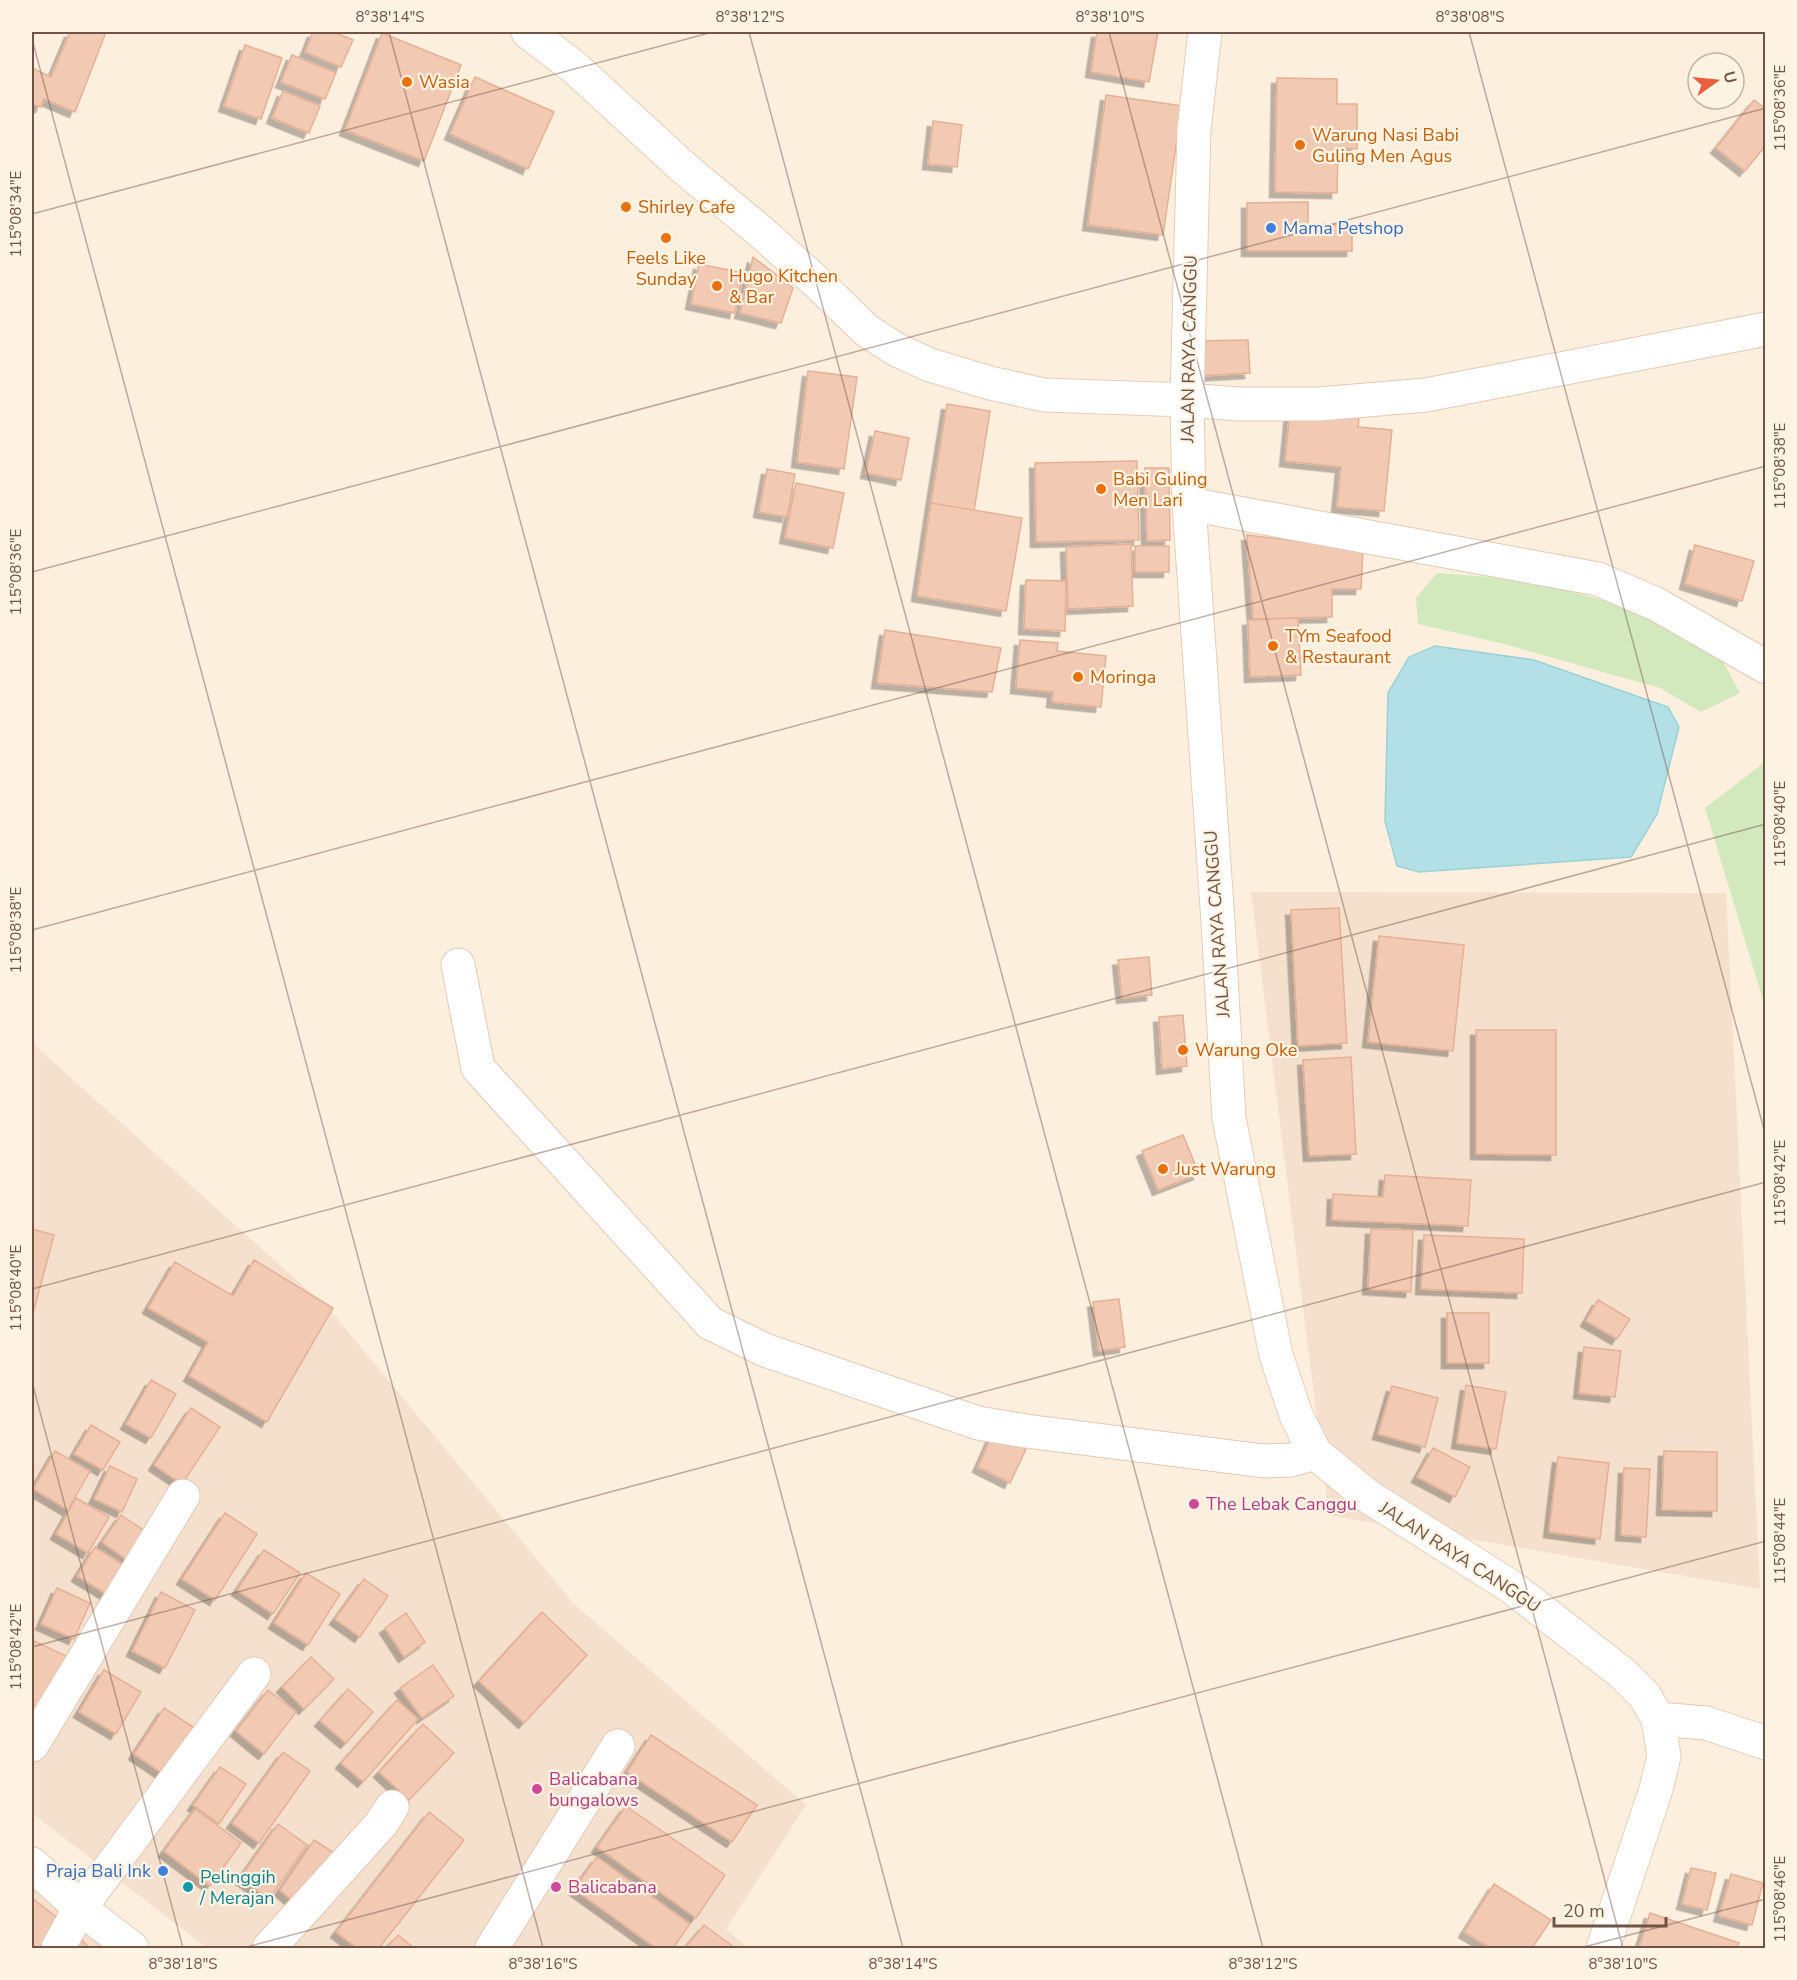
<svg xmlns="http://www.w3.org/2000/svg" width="1797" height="1980" font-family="'Nunito Sans',sans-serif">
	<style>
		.residential { fill: #f4e0cc }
		.green { fill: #d1e9bc }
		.water { fill: #b2e0e6; stroke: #98d1d8; stroke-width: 1.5 }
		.building { fill: #f2cab4; stroke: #e5b095; stroke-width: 1.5; filter: url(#shadow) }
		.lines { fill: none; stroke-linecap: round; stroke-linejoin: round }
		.street-casing { stroke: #e0caba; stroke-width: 35 }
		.secondary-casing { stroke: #e7cdb9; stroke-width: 35 }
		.street { stroke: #fff; stroke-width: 33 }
		.secondary { stroke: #fff; stroke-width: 33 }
		.ticks { fill: none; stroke: #725446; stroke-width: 1.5; stroke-opacity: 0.45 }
		.food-dot { fill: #e8710a; stroke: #fff3e4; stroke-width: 2 }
		.shop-dot { fill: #3f7fe0; stroke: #fff3e4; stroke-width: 2 }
		.hotel-dot { fill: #d1479c; stroke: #fff3e4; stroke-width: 2 }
		.culture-dot { fill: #0f9aa8; stroke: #fff3e4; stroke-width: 2 }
		.labels { text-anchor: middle; stroke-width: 4.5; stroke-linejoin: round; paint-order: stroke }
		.food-label { font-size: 18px; fill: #c56008; stroke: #fff3e4; text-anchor: start }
		.shop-label { font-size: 18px; fill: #366cbe; stroke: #fff3e4; text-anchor: start }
		.street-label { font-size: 18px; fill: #725446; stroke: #fff3e4 }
		.hotel-label { font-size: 18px; fill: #b23c85; stroke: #fff3e4; text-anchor: start }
		.culture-label { font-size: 18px; fill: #0d838f; stroke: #fff3e4; text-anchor: start }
		.neatline { fill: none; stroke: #725446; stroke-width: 2 }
		.ticks-label { font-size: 15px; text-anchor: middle; fill: #725446 }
	</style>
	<defs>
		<filter id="shadow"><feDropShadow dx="-5.5" dy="5.5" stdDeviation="0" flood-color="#0004"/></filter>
	</defs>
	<rect width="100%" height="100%" fill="#fdefdd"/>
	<g class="residential">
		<path d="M 1251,892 L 1726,893 L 1760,1589 L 1329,1515 Z"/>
		<path d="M 32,1043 L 330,1310 L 574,1604 L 806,1805 L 726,1929 L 748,1948 L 207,1948 L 32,1813 Z"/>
		<path d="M 32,1885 L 111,1948 L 32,1948 Z"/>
	</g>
	<g class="green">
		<path d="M 1437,573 L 1529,580 L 1631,608 L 1722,660 L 1740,693 L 1701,712 L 1660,688 L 1504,644 L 1418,624 L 1416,598 Z"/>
		<path d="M 1765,762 L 1765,999 L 1762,997 L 1705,808 Z"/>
	</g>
	<path class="water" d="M 1435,646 L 1534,660 L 1668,707 L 1679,727 L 1657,814 L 1631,857 L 1419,872 L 1397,866 L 1385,821 L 1388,693 L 1409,657 Z"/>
	<g class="building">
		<path d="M 70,32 L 106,32 L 75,112 L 44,99 L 41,107 L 32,104 L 32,68 L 51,77 Z"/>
		<path d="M 313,32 L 333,32 L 353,40 L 341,67 L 305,52 Z"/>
		<path d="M 1097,32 L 1158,32 L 1149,82 L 1091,72 Z"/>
		<path d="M 382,33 L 461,65 L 424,161 L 345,130 Z"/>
		<path d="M 245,45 L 282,58 L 261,119 L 224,106 Z"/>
		<path d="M 292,55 L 336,73 L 325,99 L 281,82 Z"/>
		<path d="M 475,77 L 554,112 L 528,169 L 450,134 Z"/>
		<path d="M 1277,78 L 1337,79 L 1337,104 L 1357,104 L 1357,149 L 1338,148 L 1337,193 L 1275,192 Z"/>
		<path d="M 283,91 L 320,106 L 309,133 L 272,118 Z"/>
		<path d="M 1106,95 L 1182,106 L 1163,235 L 1088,225 Z"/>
		<path d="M 1754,100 L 1766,109 L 1766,145 L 1745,171 L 1716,148 Z"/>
		<path d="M 933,121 L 962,125 L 957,167 L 928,164 Z"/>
		<path d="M 1308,202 L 1308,224 L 1352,225 L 1352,251 L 1247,251 L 1247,203 Z"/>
		<path d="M 753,257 L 793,288 L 781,323 L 740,313 Z"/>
		<path d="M 699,264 L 743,273 L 735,313 L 691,304 Z"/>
		<path d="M 1248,340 L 1250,373 L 1200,376 L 1199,341 Z"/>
		<path d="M 808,371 L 857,377 L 844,469 L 797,462 Z"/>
		<path d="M 947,404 L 990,411 L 974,511 L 931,503 Z"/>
		<path d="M 1290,411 L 1359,418 L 1358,427 L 1392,430 L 1384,511 L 1337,507 L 1341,467 L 1285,461 Z"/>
		<path d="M 875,431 L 909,438 L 901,480 L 866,473 Z"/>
		<path d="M 1137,461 L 1139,540 L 1036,542 L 1035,463 Z"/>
		<path d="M 1145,468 L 1169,468 L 1170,540 L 1147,541 Z"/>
		<path d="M 767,469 L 795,474 L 787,517 L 759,512 Z"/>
		<path d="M 796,483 L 844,493 L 833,548 L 785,538 Z"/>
		<path d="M 931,503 L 1022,518 L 1006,611 L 917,596 Z"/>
		<path d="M 1247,535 L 1363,549 L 1361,589 L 1332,589 L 1332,617 L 1253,619 Z"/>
		<path d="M 1131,544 L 1133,606 L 1068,609 L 1066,547 Z"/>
		<path d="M 1695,545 L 1754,561 L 1742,601 L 1685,584 Z"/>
		<rect x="1135" y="546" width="34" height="26"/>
		<path d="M 1026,580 L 1066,581 L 1065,631 L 1024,629 Z"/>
		<path d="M 1298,618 L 1301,675 L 1250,677 L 1248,620 Z"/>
		<path d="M 885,630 L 1001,648 L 992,692 L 877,683 Z"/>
		<path d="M 1020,640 L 1058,643 L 1057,651 L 1106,656 L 1101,707 L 1052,702 L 1053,692 L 1016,688 Z"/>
		<path d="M 1339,908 L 1347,1043 L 1298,1046 L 1291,910 Z"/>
		<path d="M 1379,936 L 1464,945 L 1453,1051 L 1368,1042 Z"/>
		<path d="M 1149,957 L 1152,995 L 1122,998 L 1118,960 Z"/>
		<path d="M 1183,1015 L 1187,1066 L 1162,1069 L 1159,1017 Z"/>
		<path d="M 1476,1030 L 1556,1030 L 1556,1155 L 1476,1154 Z"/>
		<path d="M 1351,1057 L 1356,1154 L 1309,1156 L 1303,1060 Z"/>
		<path d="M 1183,1135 L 1199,1174 L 1158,1190 L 1142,1151 Z"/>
		<path d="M 1385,1175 L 1471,1180 L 1468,1226 L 1332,1220 L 1333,1194 L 1383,1197 Z"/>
		<path d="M 32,1229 L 54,1235 L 34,1310 L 32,1309 Z"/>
		<path d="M 1371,1229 L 1413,1230 L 1411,1292 L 1368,1289 Z"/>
		<path d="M 1424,1235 L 1524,1239 L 1522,1293 L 1421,1289 Z"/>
		<path d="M 254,1260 L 333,1308 L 267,1422 L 189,1376 L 208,1342 L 148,1308 L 175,1262 L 233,1296 Z"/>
		<path d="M 1119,1299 L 1125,1347 L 1099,1351 L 1093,1302 Z"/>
		<path d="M 1598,1300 L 1630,1319 L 1617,1339 L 1586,1321 Z"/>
		<rect x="1447" y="1313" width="42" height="50"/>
		<path d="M 1584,1347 L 1621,1351 L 1615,1397 L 1579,1393 Z"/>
		<path d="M 151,1380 L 176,1394 L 151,1438 L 126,1424 Z"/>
		<path d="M 1466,1385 L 1506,1392 L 1496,1449 L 1457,1443 Z"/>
		<path d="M 1392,1386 L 1438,1398 L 1425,1447 L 1378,1434 Z"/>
		<path d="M 191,1408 L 220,1427 L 182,1484 L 154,1465 Z"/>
		<path d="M 91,1425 L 120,1442 L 103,1470 L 74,1454 Z"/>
		<path d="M 993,1433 L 1026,1449 L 1010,1483 L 978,1467 Z"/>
		<path d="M 1433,1448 L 1470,1467 L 1455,1497 L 1417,1477 Z"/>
		<path d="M 55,1451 L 90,1471 L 68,1510 L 33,1489 Z"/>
		<path d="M 1664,1451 L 1717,1452 L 1717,1511 L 1662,1510 Z"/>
		<path d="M 1558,1457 L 1609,1463 L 1600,1539 L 1549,1532 Z"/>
		<path d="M 110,1466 L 137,1479 L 122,1512 L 94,1499 Z"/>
		<path d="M 1624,1468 L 1650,1469 L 1646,1537 L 1621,1535 Z"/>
		<path d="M 76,1498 L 109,1517 L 88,1553 L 56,1534 Z"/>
		<path d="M 225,1513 L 257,1534 L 215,1600 L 182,1579 Z"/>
		<path d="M 121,1515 L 152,1536 L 133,1564 L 102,1542 Z"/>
		<path d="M 95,1547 L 130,1569 L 113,1598 L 77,1576 Z"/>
		<path d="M 264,1550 L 300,1573 L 273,1614 L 237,1590 Z"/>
		<path d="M 306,1573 L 340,1594 L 308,1645 L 274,1623 Z"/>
		<path d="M 364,1579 L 388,1596 L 360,1637 L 335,1619 Z"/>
		<path d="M 57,1588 L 90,1603 L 74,1639 L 41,1624 Z"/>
		<path d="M 161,1592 L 195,1610 L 165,1668 L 132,1651 Z"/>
		<path d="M 542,1612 L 587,1655 L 524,1723 L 479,1681 Z"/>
		<path d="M 406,1613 L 425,1642 L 404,1657 L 385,1628 Z"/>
		<path d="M 32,1640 L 66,1656 L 41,1711 L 32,1706 Z"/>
		<path d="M 311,1657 L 334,1679 L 304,1709 L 282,1687 Z"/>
		<path d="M 433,1665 L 454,1696 L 422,1718 L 400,1688 Z"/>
		<path d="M 104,1670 L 141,1692 L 116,1734 L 79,1712 Z"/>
		<path d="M 348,1689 L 373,1712 L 346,1743 L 320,1721 Z"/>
		<path d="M 268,1690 L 296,1712 L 264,1754 L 236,1731 Z"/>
		<path d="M 397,1700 L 418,1719 L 363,1782 L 341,1763 Z"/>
		<path d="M 164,1708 L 196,1729 L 165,1775 L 134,1754 Z"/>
		<path d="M 423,1724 L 454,1753 L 409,1800 L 379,1772 Z"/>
		<path d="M 651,1735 L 757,1805 L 732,1842 L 627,1772 Z"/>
		<path d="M 283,1752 L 310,1771 L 259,1843 L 232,1823 Z"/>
		<path d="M 220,1767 L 246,1784 L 219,1824 L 193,1805 Z"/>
		<path d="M 626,1806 L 725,1875 L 696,1918 L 597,1847 Z"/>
		<path d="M 195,1809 L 241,1843 L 210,1886 L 164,1851 Z"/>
		<path d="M 429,1812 L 464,1840 L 379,1948 L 357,1948 L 336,1932 Z"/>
		<path d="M 278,1824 L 307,1845 L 269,1899 L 240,1878 Z"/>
		<path d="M 314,1840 L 339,1856 L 301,1908 L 280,1890 Z"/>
		<path d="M 597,1857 L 690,1924 L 673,1948 L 656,1948 L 574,1889 Z"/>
		<path d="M 1691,1868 L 1716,1873 L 1707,1910 L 1682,1904 Z"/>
		<path d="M 1731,1874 L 1763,1883 L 1752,1925 L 1719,1916 Z"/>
		<path d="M 1494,1884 L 1551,1920 L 1532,1948 L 1490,1948 L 1464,1932 Z"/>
		<path d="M 32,1898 L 60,1920 L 39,1948 L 32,1948 Z"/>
		<path d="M 1650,1913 L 1739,1943 L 1737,1948 L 1639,1948 Z"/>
		<path d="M 704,1925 L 735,1948 L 685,1948 Z"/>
		<path d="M 398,1935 L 414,1948 L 386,1948 Z"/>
		<path d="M 81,1939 L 89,1948 L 75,1948 Z"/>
	</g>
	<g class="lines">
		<g class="street-casing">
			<g id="street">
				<path d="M 1187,400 L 1238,404 L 1319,404 L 1426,395 L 1766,329"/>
				<path d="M 1189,504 L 1598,579 L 1656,604 L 1766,667"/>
				<path d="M 458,965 L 478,1068 L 710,1323 L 765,1350 L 978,1423 L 1026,1431 L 1264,1461 L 1291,1460 L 1315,1453"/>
				<path d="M 1658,1719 L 1706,1723 L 1766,1743"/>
				<path d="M 32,1745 L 183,1496"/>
				<path d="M 58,1948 L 80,1908 L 254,1674"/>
				<path d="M 269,1948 L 381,1824 L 392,1807"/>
				<path d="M 492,1948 L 618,1746"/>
			</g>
		</g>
		<g class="secondary-casing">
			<g id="secondary">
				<path d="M 528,32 L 574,67 L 684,168 L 760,231 L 822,287 L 866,330 L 897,350 L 930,365 L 990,383 L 1044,395 L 1187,400"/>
				<path d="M 1205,32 L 1194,130 L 1187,400 L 1189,504 L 1218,922 L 1229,1118 L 1276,1355 L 1296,1415 L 1315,1453 L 1369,1497 L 1510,1586 L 1622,1673 L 1645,1696 L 1658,1719 L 1664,1756 L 1656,1789 L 1603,1948"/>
				<path d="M 32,1864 L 80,1908 L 132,1948"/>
			</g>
		</g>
		<use href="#street" class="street"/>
		<use href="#secondary" class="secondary"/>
	</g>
	<path class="ticks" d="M 389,32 L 903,1948M 749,32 L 1263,1948M 1109,32 L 1623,1948M 1469,32 L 1766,1137M 32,39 L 543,1948M 32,214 L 713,32M 32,572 L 1766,108M 32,930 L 1766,466M 32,1289 L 1766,824M 32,1382 L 183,1948M 32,1647 L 1766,1182M 243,1948 L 1766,1541M 1580,1948 L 1766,1899"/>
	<g class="food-dot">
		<circle cx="407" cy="82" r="6"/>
		<circle cx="1300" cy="145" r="6"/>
		<circle cx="626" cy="207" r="6"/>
		<circle cx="666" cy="238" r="6"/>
		<circle cx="717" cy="286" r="6"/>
		<circle cx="1101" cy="489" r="6"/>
		<circle cx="1273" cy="646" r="6"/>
		<circle cx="1078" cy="677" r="6"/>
		<circle cx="1183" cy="1050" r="6"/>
		<circle cx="1163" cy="1169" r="6"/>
	</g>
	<g class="shop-dot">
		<circle cx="1271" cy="228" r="6"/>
		<circle cx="163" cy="1871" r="6"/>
	</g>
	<g class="hotel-dot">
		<circle cx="1194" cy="1504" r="6"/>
		<circle cx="537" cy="1789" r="6"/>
		<circle cx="556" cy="1887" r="6"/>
	</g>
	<circle class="culture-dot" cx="188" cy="1887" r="6"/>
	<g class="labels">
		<g class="food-label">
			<text x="419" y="88">Wasia</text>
			<text x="1312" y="141">Warung Nasi Babi<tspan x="1312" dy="21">Guling Men Agus</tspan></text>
			<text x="638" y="213">Shirley Cafe</text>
			<text x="666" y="264" text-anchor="middle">Feels Like<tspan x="666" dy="21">Sunday</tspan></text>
			<text x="729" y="282">Hugo Kitchen<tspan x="729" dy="21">&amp; Bar</tspan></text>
			<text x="1113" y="485">Babi Guling<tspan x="1113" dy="21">Men Lari</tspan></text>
			<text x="1285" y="642">TYm Seafood<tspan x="1285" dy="21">&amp; Restaurant</tspan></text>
			<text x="1090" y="683">Moringa</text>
			<text x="1195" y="1056">Warung Oke</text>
			<text x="1175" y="1175">Just Warung</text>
		</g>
		<g class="shop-label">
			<text x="1283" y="234">Mama Petshop</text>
			<text x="151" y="1877" text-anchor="end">Praja Bali Ink</text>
		</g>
		<g class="street-label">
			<text transform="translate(1189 349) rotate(-89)" y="6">JALAN RAYA CANGGU</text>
			<text transform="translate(1217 924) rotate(-94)" y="6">JALAN RAYA CANGGU</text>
			<text transform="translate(1460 1557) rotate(33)" y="6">JALAN RAYA CANGGU</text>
		</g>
		<g class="hotel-label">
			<text x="1206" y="1510">The Lebak Canggu</text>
			<text x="549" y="1785">Balicabana<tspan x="549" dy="21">bungalows</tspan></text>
			<text x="568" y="1893">Balicabana</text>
		</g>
		<g class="culture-label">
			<text x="200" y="1883">Pelinggih<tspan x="200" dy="21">/ Merajan</tspan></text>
		</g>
	</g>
	<rect width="1797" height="1980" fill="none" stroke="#fff3e4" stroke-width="66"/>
	<g transform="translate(1716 81) rotate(75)"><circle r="28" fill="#fff3e4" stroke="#c7b3a5" stroke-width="1.5"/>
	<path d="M0-4.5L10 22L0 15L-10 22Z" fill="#ea5d3e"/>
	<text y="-9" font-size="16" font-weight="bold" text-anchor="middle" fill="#725446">U</text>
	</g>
	<path d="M1554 1917v9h112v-9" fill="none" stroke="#725446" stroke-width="3"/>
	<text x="1563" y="1917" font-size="18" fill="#725446" stroke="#fff3e4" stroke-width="4.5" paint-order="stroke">20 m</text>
	<rect x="33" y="33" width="1731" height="1914" class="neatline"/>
	<g class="ticks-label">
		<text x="390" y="22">8°38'14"S</text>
		<text x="750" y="22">8°38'12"S</text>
		<text x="1110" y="22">8°38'10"S</text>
		<text x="1470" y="22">8°38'08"S</text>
		<text transform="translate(1780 108) rotate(-90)" y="5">115°08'36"E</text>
		<text transform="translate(16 214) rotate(-90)" y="5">115°08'34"E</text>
		<text transform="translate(1780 466) rotate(-90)" y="5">115°08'38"E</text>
		<text transform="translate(16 572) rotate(-90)" y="5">115°08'36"E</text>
		<text transform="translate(1780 824) rotate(-90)" y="5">115°08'40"E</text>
		<text transform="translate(16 930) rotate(-90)" y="5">115°08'38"E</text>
		<text transform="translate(1780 1183) rotate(-90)" y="5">115°08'42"E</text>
		<text transform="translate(16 1288) rotate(-90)" y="5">115°08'40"E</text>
		<text transform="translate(1780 1541) rotate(-90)" y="5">115°08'44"E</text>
		<text transform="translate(16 1647) rotate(-90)" y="5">115°08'42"E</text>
		<text transform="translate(1780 1899) rotate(-90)" y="5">115°08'46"E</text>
		<text x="183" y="1969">8°38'18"S</text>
		<text x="543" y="1969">8°38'16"S</text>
		<text x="903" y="1969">8°38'14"S</text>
		<text x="1263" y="1969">8°38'12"S</text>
		<text x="1623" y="1969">8°38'10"S</text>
	</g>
</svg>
